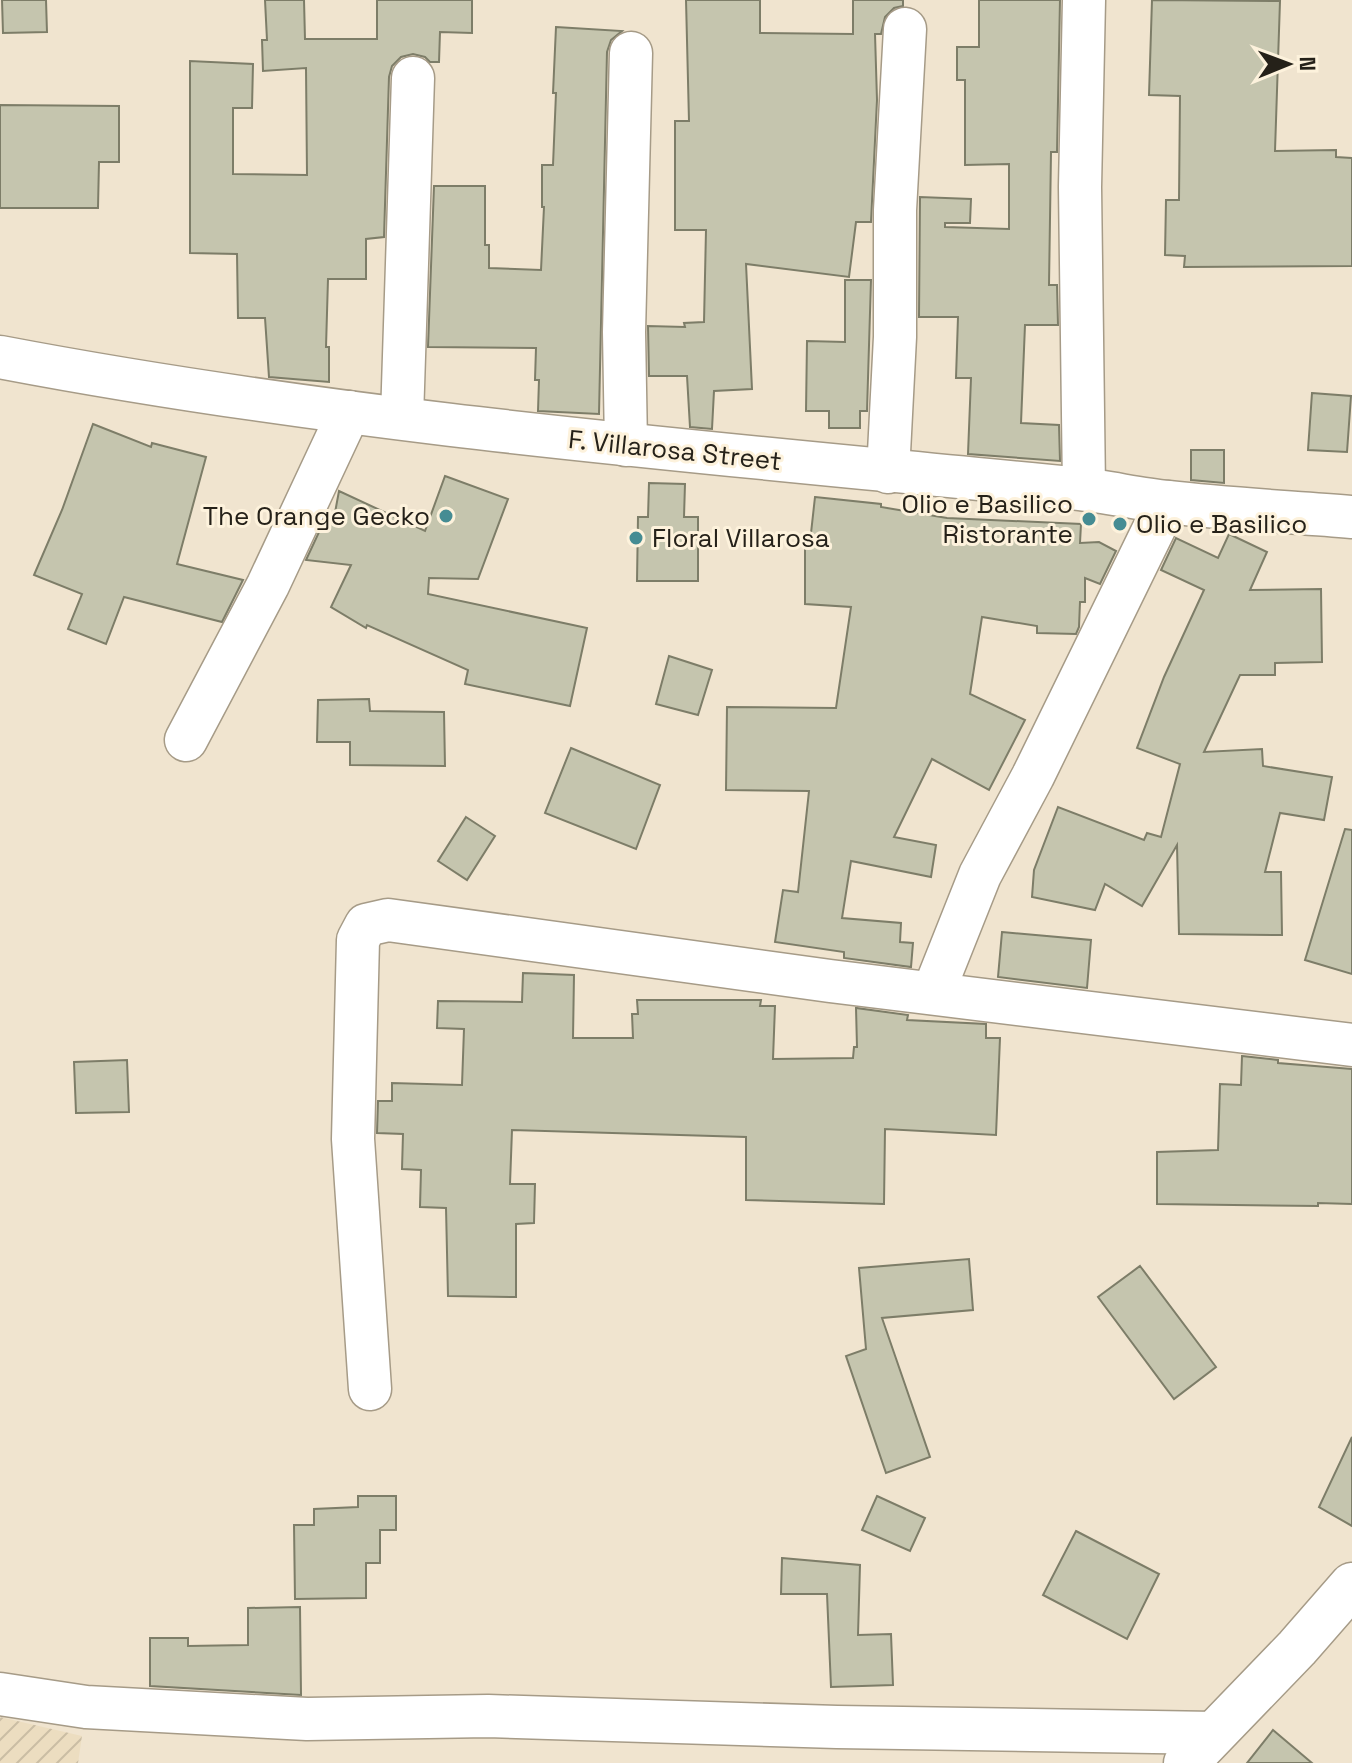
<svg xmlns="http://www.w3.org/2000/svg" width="1352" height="1763" font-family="'Space Grotesk',sans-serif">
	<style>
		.industrial { fill: url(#industrial-furrows) }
		.building { fill: #c5c5ae; stroke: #7d7d68; stroke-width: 2 }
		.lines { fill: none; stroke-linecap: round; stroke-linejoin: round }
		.street-casing { stroke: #a69b87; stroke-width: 45 }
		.secondary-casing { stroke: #a69b87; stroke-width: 47 }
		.street { stroke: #fff; stroke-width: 42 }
		.secondary { stroke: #fff; stroke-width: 44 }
		.poi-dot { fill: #458c93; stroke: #fdf2dc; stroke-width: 3 }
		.labels { text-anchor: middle; stroke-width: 6; stroke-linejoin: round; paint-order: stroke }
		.street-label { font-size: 26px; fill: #252119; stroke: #fdf2dc }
		.poi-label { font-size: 26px; fill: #252119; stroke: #fdf2dc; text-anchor: end }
	</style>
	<defs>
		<pattern id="industrial-furrows" width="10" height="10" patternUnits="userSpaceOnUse" patternTransform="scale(2)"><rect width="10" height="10" fill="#ecddc0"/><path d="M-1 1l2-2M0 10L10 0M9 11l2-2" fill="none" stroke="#cabda4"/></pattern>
	</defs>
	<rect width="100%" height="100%" fill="#f0e4cf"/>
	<path class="industrial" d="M 0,1717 L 82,1736 L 78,1763 L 0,1763 Z"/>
	<g class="building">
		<path d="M 2,0 L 46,0 L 47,32 L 3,33 Z"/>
		<path d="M 265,0 L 304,0 L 305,39 L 377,39 L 377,0 L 472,0 L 472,33 L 440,32 L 439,62 L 430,62 L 425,57 L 413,54 L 401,57 L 392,66 L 389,77 L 384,237 L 366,239 L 366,279 L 328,279 L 326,347 L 329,347 L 329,382 L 269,377 L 265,318 L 238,318 L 237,254 L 190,253 L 190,61 L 253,64 L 252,108 L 233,108 L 233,174 L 307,175 L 306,68 L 263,71 L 262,40 L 267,40 Z"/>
		<path d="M 686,0 L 760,0 L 760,33 L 853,34 L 853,0 L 903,0 L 903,6 L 894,8 L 885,17 L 881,34 L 875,34 L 877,100 L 871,222 L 856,222 L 849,277 L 746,264 L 752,389 L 714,391 L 712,429 L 690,427 L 687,376 L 649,376 L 648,326 L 685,327 L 684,323 L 704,322 L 706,230 L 675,230 L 675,121 L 689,121 Z"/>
		<path d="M 979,0 L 1060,0 L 1057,152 L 1051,152 L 1049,285 L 1057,285 L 1058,325 L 1025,325 L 1021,423 L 1059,425 L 1060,461 L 968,454 L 971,378 L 956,378 L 958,317 L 919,317 L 920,197 L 971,199 L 970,223 L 945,223 L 945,227 L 1009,229 L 1009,164 L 965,165 L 965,80 L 957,80 L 957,47 L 979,47 Z"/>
		<path d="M 1152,0 L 1280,1 L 1275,151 L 1336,150 L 1336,157 L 1352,158 L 1352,266 L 1184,267 L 1185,256 L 1165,255 L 1166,200 L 1179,200 L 1180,96 L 1149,95 Z"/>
		<path d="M 556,27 L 622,31 L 611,40 L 607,52 L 599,414 L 538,411 L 539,380 L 535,380 L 536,348 L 428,347 L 434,186 L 485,186 L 485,245 L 489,245 L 489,268 L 541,270 L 544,207 L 542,207 L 542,165 L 553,165 L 556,93 L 553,93 Z"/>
		<path d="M 0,105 L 119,106 L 119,162 L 99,162 L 98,208 L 0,208 Z"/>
		<path d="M 845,280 L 871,280 L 867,411 L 860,411 L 860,428 L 829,428 L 829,411 L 806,411 L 807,341 L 845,342 Z"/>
		<path d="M 1312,393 L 1351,396 L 1347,452 L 1308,450 Z"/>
		<path d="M 93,424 L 151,447 L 152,443 L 206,457 L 177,564 L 243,580 L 222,622 L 124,597 L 106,644 L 68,629 L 82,594 L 34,575 L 62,510 Z"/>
		<path d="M 1191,450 L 1224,450 L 1224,483 L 1191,480 Z"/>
		<path d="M 445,476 L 508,499 L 478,579 L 429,578 L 428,594 L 587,628 L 570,706 L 465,684 L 468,670 L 367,625 L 366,628 L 331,607 L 351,565 L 306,560 L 326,517 L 334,518 L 339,491 L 425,531 Z"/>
		<path d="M 649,483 L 685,484 L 684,517 L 698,517 L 698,581 L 637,581 L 638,517 L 648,517 Z"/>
		<path d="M 815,497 L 881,504 L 881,507 L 947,518 L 1081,524 L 1080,543 L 1099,542 L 1116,551 L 1100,584 L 1085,578 L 1085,602 L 1080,602 L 1079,627 L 1076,634 L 1037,633 L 1037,626 L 982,617 L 970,694 L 1025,720 L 989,790 L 932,759 L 894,837 L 936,845 L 931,877 L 851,861 L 842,918 L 901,923 L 900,942 L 913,943 L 911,967 L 844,958 L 844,952 L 775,942 L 783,890 L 798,892 L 809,791 L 726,790 L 727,707 L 836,708 L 851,607 L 805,604 L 805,542 L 810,542 Z"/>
		<path d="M 1229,534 L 1267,552 L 1250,590 L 1321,589 L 1322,662 L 1275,663 L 1275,675 L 1240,675 L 1204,752 L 1262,749 L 1263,766 L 1332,777 L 1324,820 L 1280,813 L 1265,872 L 1281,872 L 1282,935 L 1179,934 L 1177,845 L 1142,906 L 1105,884 L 1095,910 L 1032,897 L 1034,870 L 1058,807 L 1144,840 L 1147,833 L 1161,837 L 1180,764 L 1137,748 L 1164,677 L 1204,590 L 1161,570 L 1176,538 L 1218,558 Z"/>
		<path d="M 669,656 L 712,670 L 698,715 L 656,704 Z"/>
		<path d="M 369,699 L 370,711 L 444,712 L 445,766 L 350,765 L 350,742 L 317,742 L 318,700 Z"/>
		<path d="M 571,748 L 660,785 L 636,849 L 545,813 Z"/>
		<path d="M 466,817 L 495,836 L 467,880 L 438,861 Z"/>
		<path d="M 1345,829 L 1352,830 L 1352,974 L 1305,960 Z"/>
		<path d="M 1002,932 L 1091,940 L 1087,988 L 998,977 Z"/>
		<path d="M 523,973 L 574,975 L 573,1038 L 633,1038 L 632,1014 L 638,1014 L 637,1000 L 761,1000 L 760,1006 L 775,1006 L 773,1059 L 853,1058 L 854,1047 L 857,1047 L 856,1008 L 908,1015 L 907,1020 L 986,1024 L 986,1038 L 1000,1038 L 996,1135 L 885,1129 L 884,1204 L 746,1200 L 746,1137 L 512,1130 L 510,1184 L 535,1184 L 534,1223 L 516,1224 L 516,1297 L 448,1296 L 446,1208 L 420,1207 L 421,1170 L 402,1169 L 403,1134 L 377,1133 L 378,1101 L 392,1101 L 392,1083 L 462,1085 L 464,1029 L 437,1028 L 438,1001 L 522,1002 Z"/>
		<path d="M 1242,1056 L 1278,1060 L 1278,1063 L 1352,1069 L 1352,1204 L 1318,1203 L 1318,1206 L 1157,1204 L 1157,1152 L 1218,1150 L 1220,1084 L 1241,1085 Z"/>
		<path d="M 127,1060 L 129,1112 L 76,1113 L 74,1062 Z"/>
		<path d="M 969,1259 L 973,1310 L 882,1318 L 930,1457 L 886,1473 L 846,1356 L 866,1349 L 859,1268 Z"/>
		<path d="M 1140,1266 L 1216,1367 L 1174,1399 L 1098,1297 Z"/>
		<path d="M 1352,1437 L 1352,1526 L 1319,1507 Z"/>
		<path d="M 358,1496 L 396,1496 L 396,1530 L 380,1530 L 380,1563 L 366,1563 L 366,1598 L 295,1599 L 294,1525 L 314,1525 L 314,1509 L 358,1507 Z"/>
		<path d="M 877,1496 L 925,1518 L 910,1551 L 862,1530 Z"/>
		<path d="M 1076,1531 L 1159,1574 L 1127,1639 L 1043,1595 Z"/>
		<path d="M 782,1558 L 860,1565 L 858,1635 L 891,1634 L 893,1685 L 831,1687 L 827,1594 L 781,1594 Z"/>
		<path d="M 300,1607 L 301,1695 L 150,1686 L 150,1638 L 188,1638 L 188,1646 L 248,1645 L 248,1608 Z"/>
		<path d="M 1273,1730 L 1312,1763 L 1247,1763 Z"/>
	</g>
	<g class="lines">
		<g class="street-casing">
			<g id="street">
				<path d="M 1084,0 L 1080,187 L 1084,489"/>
				<path d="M 0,357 C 357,425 719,453 1080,489 C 1109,492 1138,499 1168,502 C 1229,509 1291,512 1352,517"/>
				<path d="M 402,418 L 413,78"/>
				<path d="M 626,445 L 624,332 L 631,53"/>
				<path d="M 888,472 L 895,337 L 895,210 L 905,29"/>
				<path d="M 186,740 L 268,585 L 349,412"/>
				<path d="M 933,993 L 980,875 L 1033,776 L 1167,502"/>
				<path d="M 370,1389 L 353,1139 L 358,940 L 366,925 L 388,920 L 830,981 L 1352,1045"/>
				<path d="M 0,1694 L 86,1707 L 307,1719 L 488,1716 L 837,1727 L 1215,1733"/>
			</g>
		</g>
		<g class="secondary-casing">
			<path id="secondary" d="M 1186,1763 L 1297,1648 L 1352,1585"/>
		</g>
		<use href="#street" class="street"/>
		<use href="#secondary" class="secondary"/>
	</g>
	<g class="poi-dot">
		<circle cx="446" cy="516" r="8"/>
		<circle cx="1089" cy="519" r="8"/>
		<circle cx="1120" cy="524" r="8"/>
		<circle cx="636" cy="538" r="8"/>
	</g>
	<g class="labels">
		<g class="street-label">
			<text transform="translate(675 450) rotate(6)" y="9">F. Villarosa Street</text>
		</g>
		<g class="poi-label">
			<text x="1073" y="513">Olio e Basilico<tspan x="1073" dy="30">Ristorante</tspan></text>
			<text x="430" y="525">The Orange Gecko</text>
			<text x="1136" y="533" text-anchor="start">Olio e Basilico</text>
			<text x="652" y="547" text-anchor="start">Floral Villarosa</text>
		</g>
	</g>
	<g transform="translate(1288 64) rotate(89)" stroke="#fdf2dc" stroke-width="6" paint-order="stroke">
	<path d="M0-6L14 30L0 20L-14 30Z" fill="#252119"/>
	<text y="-12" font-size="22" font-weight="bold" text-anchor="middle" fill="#252119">N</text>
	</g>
</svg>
